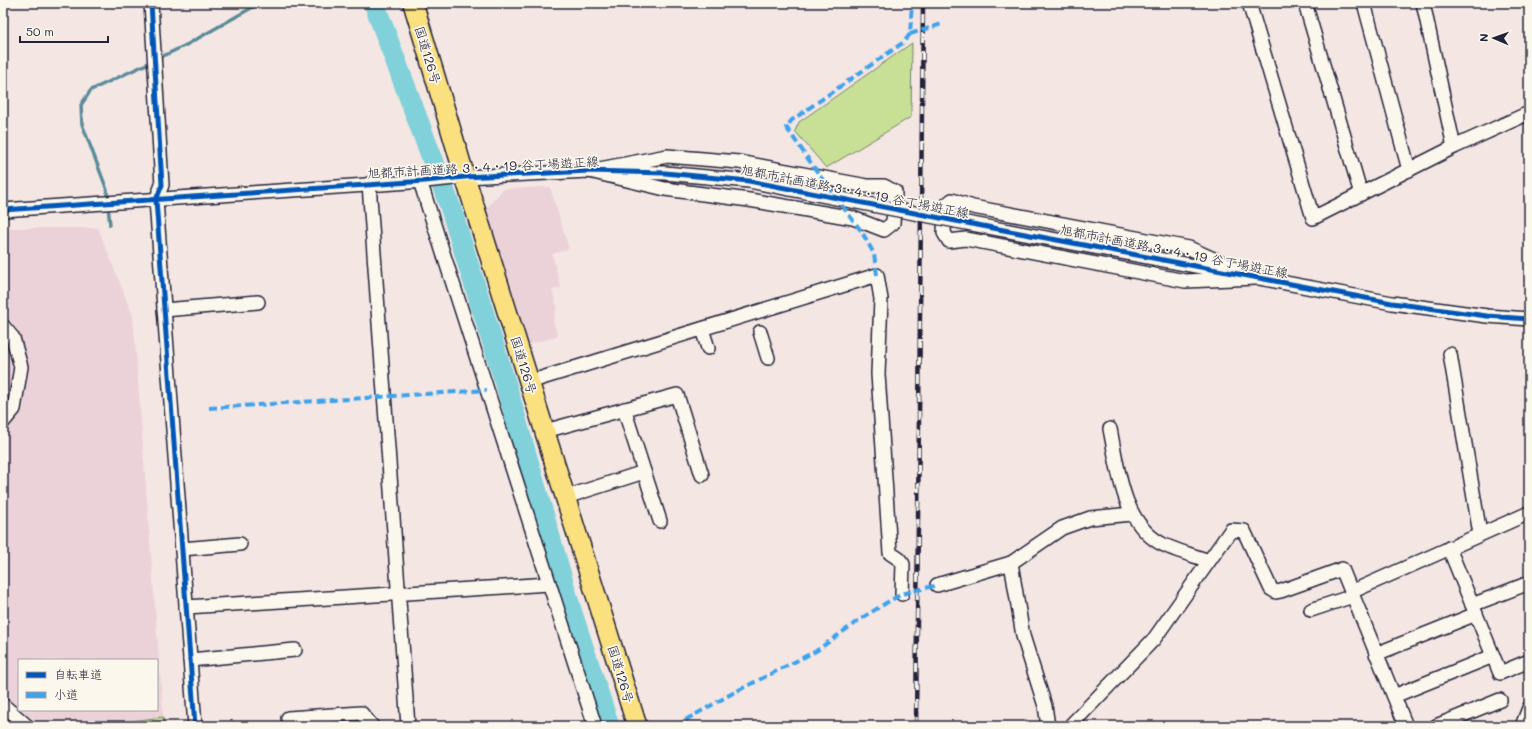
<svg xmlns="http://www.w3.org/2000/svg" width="1532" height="729" font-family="Mali,'Klee One',sans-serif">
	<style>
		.built { fill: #ebd2d8; fill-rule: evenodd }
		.green { fill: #c7e096; stroke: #748168 }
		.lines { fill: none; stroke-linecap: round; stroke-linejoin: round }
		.stream { stroke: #5a8b9a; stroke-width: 3.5 }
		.river { stroke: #80d1d9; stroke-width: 21 }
		.minor-casing { stroke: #22223b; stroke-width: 16 }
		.highway-casing { stroke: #22223b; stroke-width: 22 }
		.minor { stroke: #fbf7ec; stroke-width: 13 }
		.highway { stroke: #fbe080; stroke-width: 19 }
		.rail-casing { stroke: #22223b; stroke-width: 4.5 }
		.rail { stroke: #fbf7ec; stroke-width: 3; stroke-dasharray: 9; stroke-linecap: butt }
		.minor-bridge-casing { stroke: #22223b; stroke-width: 16; stroke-linecap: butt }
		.minor-bridge { stroke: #fbf7ec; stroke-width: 13 }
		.quiet { stroke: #3ea2ec; stroke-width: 4; stroke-dasharray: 8 4; stroke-linecap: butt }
		.cycleway-casing { stroke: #fbf7ec; stroke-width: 8 }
		.cycleway { stroke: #0057b8; stroke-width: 5 }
		.labels { text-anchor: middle; stroke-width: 3.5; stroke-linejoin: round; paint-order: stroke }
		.street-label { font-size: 13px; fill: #22223b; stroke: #fbf7ec }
	</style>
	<rect width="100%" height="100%" fill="#f4e6e3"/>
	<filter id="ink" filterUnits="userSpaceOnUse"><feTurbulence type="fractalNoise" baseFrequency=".025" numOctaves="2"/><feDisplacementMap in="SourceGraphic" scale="8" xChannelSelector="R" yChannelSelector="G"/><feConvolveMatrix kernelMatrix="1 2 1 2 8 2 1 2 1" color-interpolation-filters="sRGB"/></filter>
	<g filter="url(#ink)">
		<g class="built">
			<path d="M 550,187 L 569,249 L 552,254 L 561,288 L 552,290 L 557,307 L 553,321 L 558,336 L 526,345 L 486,209 L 503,189 Z"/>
			<path d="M 3,228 L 98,228 L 133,316 L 164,726 L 3,726 ZM 19,660 L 157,660 L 157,710 L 19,710 Z"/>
		</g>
		<g class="green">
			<path d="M 912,43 L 911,117 L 826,168 L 795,131 L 799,122 Z"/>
			<path d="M 163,717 L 164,726 L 112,726 L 115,723 Z"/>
		</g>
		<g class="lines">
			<g class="stream">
				<path d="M 157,59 L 188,44 L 260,3"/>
				<path d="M 107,200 L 107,190 L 82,124 L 81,105 L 91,90 L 151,62"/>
				<path d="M 108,206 L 110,225"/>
			</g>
			<path class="river" d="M 374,3 L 450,206 L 506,385 L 571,610 L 609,726"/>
			<g class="minor-casing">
				<g id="minor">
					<path d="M 151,3 L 162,185 L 156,200 L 195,726"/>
					<path d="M 1249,3 L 1313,218 L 1454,147 L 1529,113"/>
					<path d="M 1305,3 L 1361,194"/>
					<path d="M 1364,3 L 1409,170"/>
					<path d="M 1423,3 L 1454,147"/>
					<path d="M 667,156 L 739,162 L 867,186 L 884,186 L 895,192 L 893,223 L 884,230 L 853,218 L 749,200 L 665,189 L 589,171 Z"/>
					<path d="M 420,181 L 595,726"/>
					<path d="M 369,184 L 408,726"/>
					<path d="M 952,200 L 973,207 L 1189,248 L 1256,278 L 1185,281 L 966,239 L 949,241 L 944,233 L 945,206 Z"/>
					<path d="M 3,210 L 425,181 L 465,177 L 589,171 L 665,173 L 749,181 L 888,208"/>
					<path d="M 956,221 L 1392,303 L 1487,316 L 1529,319"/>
					<path d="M 164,310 L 258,302"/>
					<path d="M 3,326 L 13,338 L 21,367 L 14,409 L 3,422"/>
					<path d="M 702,329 L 708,348"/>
					<path d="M 760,332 L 768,358"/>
					<path d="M 1450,354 L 1480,534"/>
					<path d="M 529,382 L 877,275 L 881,299 L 878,374 L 890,553 L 899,559 L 903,564 L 902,594"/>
					<path d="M 624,409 L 660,521"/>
					<path d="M 1110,429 C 1118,468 1122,521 1160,543 C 1173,550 1195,556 1209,561"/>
					<path d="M 545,431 L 677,395 L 702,475"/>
					<path d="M 566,497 L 644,472"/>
					<path d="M 1449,548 L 1500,673 L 1529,661"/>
					<path d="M 182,549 L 240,544"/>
					<path d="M 1011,563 L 1062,528 L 1090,518 L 1132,514"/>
					<path d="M 937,585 L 1011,563 L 1023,636 L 1045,706 L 1048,726"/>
					<path d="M 1351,592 L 1529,513"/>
					<path d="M 1472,605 L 1529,583"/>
					<path d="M 186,607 L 549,584"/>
					<path d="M 1311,610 L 1353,596"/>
					<path d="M 1376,654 L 1476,614"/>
					<path d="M 190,660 L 295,650"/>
					<path d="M 1394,696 L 1493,656"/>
					<path d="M 3,705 L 27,726"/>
					<path d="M 289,726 L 288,718 L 361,713 L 372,726"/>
					<path d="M 1070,726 L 1154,639 L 1231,530 L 1244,531 L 1271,589 L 1276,592 L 1281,591 L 1342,569 L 1406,726"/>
					<path d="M 1436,726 L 1500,700"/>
					<path d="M 1522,726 L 1529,708"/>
				</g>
			</g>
			<g class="highway-casing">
				<path id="highway" d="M 413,3 L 465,177 L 637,726"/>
			</g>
			<use href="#minor" class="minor"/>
			<use href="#highway" class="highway"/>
			<g class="rail-casing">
				<path id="rail" d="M 916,726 L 923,3"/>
			</g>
			<use href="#rail" class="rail"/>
			<g class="minor-bridge-casing">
				<path id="minor-bridge" d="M 888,208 L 956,221"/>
			</g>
			<use href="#minor-bridge" class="minor-bridge"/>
			<g class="quiet">
				<path d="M 910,34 L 942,24"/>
				<path d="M 877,275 L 874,254 L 862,232 L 827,186 L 786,127 L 792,120 L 904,42 L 910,34 L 912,3"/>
				<path d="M 209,408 L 487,390"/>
				<path d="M 675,726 L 733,693 L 816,651 L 862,618 L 891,600 L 902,594 L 937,585"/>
			</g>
			<g class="cycleway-casing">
				<g id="cycleway">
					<path d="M 151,3 L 162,185 L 156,200 L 195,726"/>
					<path d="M 3,210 L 425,181 L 465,177 L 589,171 L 665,173 L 749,181 L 956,221 L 1392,303 L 1487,316 L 1529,319"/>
				</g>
			</g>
			<use href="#cycleway" class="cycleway"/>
		</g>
	</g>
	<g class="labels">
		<g class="street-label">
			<text transform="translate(428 55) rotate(73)" y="5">国道126号</text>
			<text transform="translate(483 167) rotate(-3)" y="5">旭都市計画道路 3・4・19 谷丁場遊正線</text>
			<text transform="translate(855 191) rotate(11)" y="5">旭都市計画道路 3・4・19 谷丁場遊正線</text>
			<text transform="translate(1174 251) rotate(11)" y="5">旭都市計画道路 3・4・19 谷丁場遊正線</text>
			<text transform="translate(524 365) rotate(73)" y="5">国道126号</text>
			<text transform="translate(621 674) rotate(73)" y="5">国道126号</text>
		</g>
	</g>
	<rect width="1532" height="729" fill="none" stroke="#fbf7ec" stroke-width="16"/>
	<rect x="8" y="8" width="1516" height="713" fill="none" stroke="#22223b" stroke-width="1.5" filter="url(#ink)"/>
	<rect x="18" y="659" width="140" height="52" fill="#fbf7ec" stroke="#a4a2a5"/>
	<rect x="26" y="672" width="20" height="6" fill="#0057b8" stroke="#a4a2a5"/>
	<text x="54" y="679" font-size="12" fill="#22223b">自転車道</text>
	<rect x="26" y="692" width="20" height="6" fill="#3ea2ec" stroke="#a4a2a5"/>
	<text x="54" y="699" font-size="12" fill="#22223b">小道</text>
	<g transform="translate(1494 38) rotate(272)" stroke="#fbf7ec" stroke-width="3" paint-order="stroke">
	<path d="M0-3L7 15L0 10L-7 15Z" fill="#22223b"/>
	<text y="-6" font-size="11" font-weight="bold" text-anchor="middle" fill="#22223b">N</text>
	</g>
	<path d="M20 36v6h88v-6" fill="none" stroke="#22223b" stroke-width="2"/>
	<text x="26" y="36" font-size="12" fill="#22223b" stroke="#fbf7ec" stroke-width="3" paint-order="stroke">50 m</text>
</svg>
